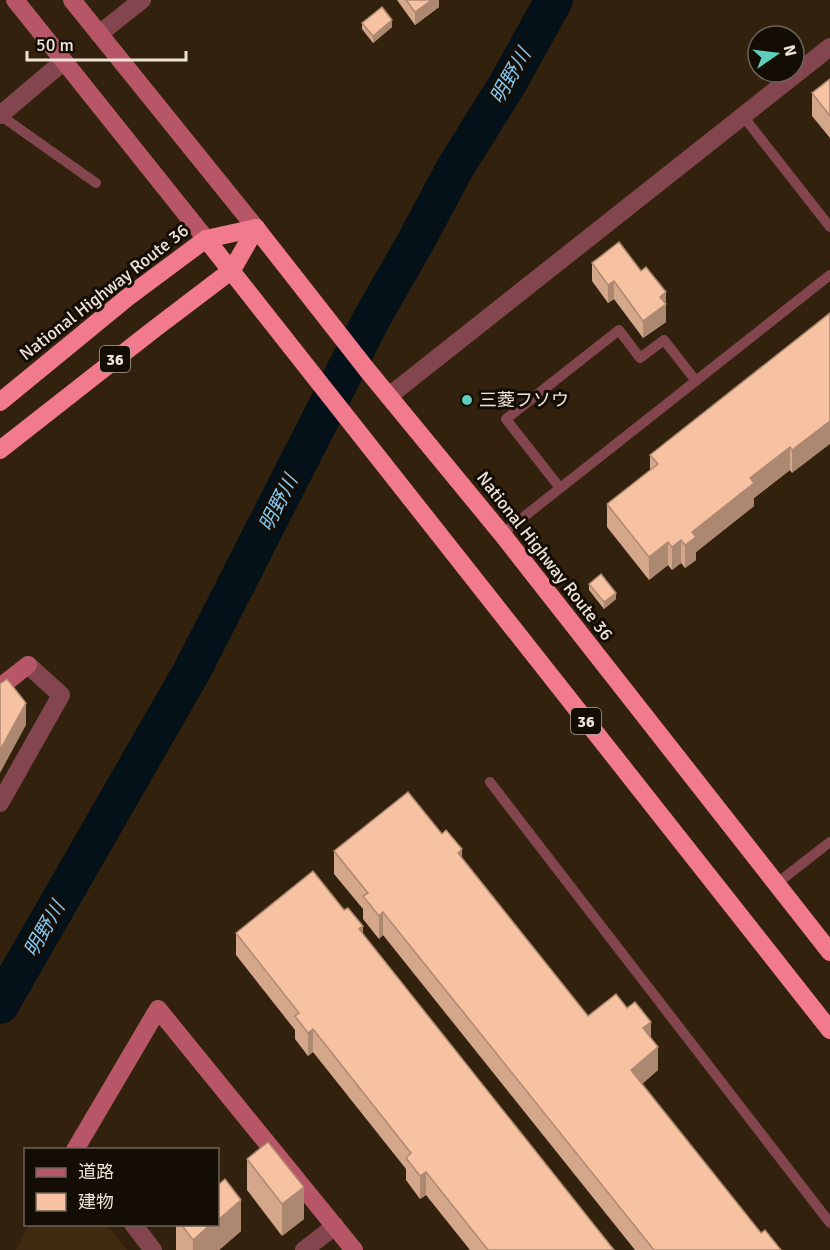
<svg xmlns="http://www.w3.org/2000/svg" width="830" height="1250" font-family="Signika,'Noto Sans JP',sans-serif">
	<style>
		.built { fill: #402a10 }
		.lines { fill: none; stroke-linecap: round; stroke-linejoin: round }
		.river { stroke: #051119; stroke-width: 38 }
		.lane { stroke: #83464f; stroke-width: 10 }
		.street { stroke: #83464f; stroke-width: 18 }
		.secondary { stroke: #b65666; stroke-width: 18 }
		.highway { stroke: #f27a8d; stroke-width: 18 }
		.wall { fill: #d4a78a }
		.shaded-wall { fill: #ad8871 }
		.building { fill: #f7c2a1; stroke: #ad8871; stroke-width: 1.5 }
		.poi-dot { fill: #5cceba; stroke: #140d05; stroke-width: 2 }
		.labels { text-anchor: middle; stroke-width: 6; stroke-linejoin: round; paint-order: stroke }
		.shield { fill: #140d05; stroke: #ada499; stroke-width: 1.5 }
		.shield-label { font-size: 16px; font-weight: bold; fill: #efe4d8 }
		.street-label { font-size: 18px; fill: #efe4d8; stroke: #140d05 }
		.poi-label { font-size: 18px; fill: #efe4d8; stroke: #140d05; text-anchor: start }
		.water-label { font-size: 20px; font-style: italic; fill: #83c8f3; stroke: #140d05 }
	</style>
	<rect width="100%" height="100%" fill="#32210d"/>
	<path class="built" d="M 29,1225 L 107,1225 L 127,1250 L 16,1250 Z"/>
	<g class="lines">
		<path class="river" d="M 0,1005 L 193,669 L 372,318 L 416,241 L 455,168 L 508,83 L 554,0"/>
		<g class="lane">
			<path d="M 0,115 L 96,183"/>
			<path d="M 743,116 L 830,227"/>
			<path d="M 560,488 L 506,419 L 619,330 L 640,358 L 664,340 L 696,381"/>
			<path d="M 502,534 L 830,275"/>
			<path d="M 490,782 L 830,1223"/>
			<path d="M 776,884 L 830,842"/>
		</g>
		<g class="street">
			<path d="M 99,34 L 142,0"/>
			<path d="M 0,115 L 64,61"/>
			<path d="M 389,396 L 830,47"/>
			<path d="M 0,803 L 61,695 L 28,665"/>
			<path d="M 133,1224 L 153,1250"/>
			<path d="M 304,1250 L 335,1226"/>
		</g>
		<g class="secondary">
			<path d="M 15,0 L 206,239"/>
			<path d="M 72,0 L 256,228"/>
			<path d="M 0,687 L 28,665"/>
			<path d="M 75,1150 L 158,1009 L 354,1250"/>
		</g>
		<g class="highway">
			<path d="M 256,228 L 368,371 L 502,534 L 830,952"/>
			<path d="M 206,239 L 830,1030"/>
			<path d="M 0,402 L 128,297 L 206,239 L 256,228"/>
			<path d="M 0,450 L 153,330 L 232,270 L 256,228"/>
		</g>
	</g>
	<g class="wall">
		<path d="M 397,0 L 439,0 L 439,7 L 415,25 Z"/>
		<path d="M 362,23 L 392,27 L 373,43 L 362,29 Z"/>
		<path d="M 830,79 L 830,138 L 812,116 L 812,93 Z"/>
		<path d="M 592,263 L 641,271 L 666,292 L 666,322 L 643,338 L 614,299 L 608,303 L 592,281 Z"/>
		<path d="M 830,313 L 792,473 L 790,470 L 754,498 L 754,506 L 696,552 L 696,560 L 685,568 L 681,563 L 672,570 L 668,565 L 649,580 L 607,527 L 607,504 L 650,470 L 650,455 Z"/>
		<path d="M 589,584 L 616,599 L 604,609 L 589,590 Z"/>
		<path d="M 334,851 L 462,858 L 588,1016 L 651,1038 L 658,1070 L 642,1084 L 761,1233 L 781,1250 L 635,1250 L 383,935 L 379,939 L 363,919 L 363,909 L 334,874 Z"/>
		<path d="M 344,910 L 363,934 L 614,1250 L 470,1250 L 426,1195 L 420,1199 L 406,1180 L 406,1169 L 313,1052 L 308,1056 L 295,1039 L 295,1030 L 236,955 L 236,933 Z"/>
		<path d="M 247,1159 L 304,1219 L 282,1236 L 247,1190 Z"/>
		<path d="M 176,1224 L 218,1224 L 241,1231 L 219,1250 L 176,1250 Z"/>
	</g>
	<g class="shaded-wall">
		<path d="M 432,0 L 439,0 L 439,7 L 415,25 L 415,12 Z"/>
		<path d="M 392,20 L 392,27 L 373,43 L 373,36 Z"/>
		<path d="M 614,281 L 614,299 L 608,303 L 608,285 Z"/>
		<path d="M 666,292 L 666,322 L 643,338 L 643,321 L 660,297 Z"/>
		<path d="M 830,421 L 830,444 L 792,473 L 792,450 Z"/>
		<path d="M 790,447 L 790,470 L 754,498 L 754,506 L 696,552 L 696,560 L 685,568 L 685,545 L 692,532 L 750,478 Z"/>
		<path d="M 681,540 L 681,563 L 672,570 L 672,547 Z"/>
		<path d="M 668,542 L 668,565 L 649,580 L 649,557 Z"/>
		<path d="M 616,593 L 616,599 L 604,609 L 604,602 Z"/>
		<path d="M 26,703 L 26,725 L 0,773 L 0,750 Z"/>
		<path d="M 462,849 L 462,872 L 458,853 Z"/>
		<path d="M 383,912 L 383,935 L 379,939 L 379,916 Z"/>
		<path d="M 363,926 L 363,949 L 359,929 Z"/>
		<path d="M 651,1022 L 651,1045 L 643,1028 Z"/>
		<path d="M 313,1029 L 313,1052 L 308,1056 L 308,1033 Z"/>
		<path d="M 658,1047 L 658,1070 L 631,1093 L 631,1070 Z"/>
		<path d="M 426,1172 L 426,1195 L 420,1199 L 420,1176 Z"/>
		<path d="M 304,1187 L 304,1219 L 282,1236 L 282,1204 Z"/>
		<path d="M 241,1200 L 241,1231 L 219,1250 L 193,1250 L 193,1240 L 211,1224 L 218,1224 L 218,1220 Z"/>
	</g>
	<g class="building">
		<path d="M 406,0 L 432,0 L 415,12 Z"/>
		<path d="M 382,7 L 392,20 L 373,36 L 362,23 Z"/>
		<path d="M 830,79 L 830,116 L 812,93 Z"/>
		<path d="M 619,242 L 641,271 L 646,267 L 666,292 L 660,297 L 666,304 L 643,321 L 614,281 L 608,285 L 592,263 Z"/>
		<path d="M 830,313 L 830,421 L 792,450 L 790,447 L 750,478 L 754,483 L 692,532 L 696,537 L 685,545 L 681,540 L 672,547 L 668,542 L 649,557 L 607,504 L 658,464 L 650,455 Z"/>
		<path d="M 601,574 L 616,593 L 604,602 L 589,584 Z"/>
		<path d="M 7,679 L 26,703 L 0,750 L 0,684 Z"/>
		<path d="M 408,792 L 442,834 L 446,830 L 462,849 L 458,853 L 588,1016 L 616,994 L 627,1008 L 635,1002 L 651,1022 L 643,1028 L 658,1047 L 631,1070 L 761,1233 L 765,1230 L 781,1250 L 654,1250 L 383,912 L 379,916 L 363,896 L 368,893 L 334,851 Z"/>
		<path d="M 313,871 L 344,910 L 348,908 L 363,926 L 359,929 L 614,1250 L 488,1250 L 426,1172 L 420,1176 L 406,1158 L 411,1153 L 313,1029 L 308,1033 L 295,1016 L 299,1013 L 236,933 Z"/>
		<path d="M 268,1142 L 304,1187 L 282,1204 L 247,1159 Z"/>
		<path d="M 225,1179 L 241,1200 L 218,1220 L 218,1185 Z"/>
		<path d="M 181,1224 L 211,1224 L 193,1240 Z"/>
	</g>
	<circle class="poi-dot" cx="467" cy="400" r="6"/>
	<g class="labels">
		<g class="shield">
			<rect x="100" y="346" width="30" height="26" rx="4.5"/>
			<rect x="571" y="708" width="30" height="26" rx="4.5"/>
		</g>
		<g class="shield-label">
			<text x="115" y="365">36</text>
			<text x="586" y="727">36</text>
		</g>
		<g class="street-label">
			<text transform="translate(104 292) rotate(-38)" y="6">National Highway Route 36</text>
			<text transform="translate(545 556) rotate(52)" y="6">National Highway Route 36</text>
		</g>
		<g class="poi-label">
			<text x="479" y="406">三菱フソウ</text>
		</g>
		<g class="water-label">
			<text transform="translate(510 76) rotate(-60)" y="7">明野川</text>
			<text transform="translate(278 503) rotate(-63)" y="7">明野川</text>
			<text transform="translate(44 929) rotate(-60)" y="7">明野川</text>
		</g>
	</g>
	<rect x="24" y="1148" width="195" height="78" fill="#140d05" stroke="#6c6359" stroke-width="1.5"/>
	<rect x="36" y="1168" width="30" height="9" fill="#b65666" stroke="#6c6359" stroke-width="1.5"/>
	<text x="78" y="1178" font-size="18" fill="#efe4d8">道路</text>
	<rect x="36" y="1193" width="30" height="18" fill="#f7c2a1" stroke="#6c6359" stroke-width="1.5"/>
	<text x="78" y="1208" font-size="18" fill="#efe4d8">建物</text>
	<g transform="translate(776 54) rotate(76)"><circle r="28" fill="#140d05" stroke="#6c6359" stroke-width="1.5"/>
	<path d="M0-4.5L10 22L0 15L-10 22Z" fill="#5cceba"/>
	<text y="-9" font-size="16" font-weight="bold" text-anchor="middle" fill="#efe4d8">N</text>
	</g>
	<path d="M27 51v9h159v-9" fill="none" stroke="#efe4d8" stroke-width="3"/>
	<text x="36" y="51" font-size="18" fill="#efe4d8" stroke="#140d05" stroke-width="4.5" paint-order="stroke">50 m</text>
</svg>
